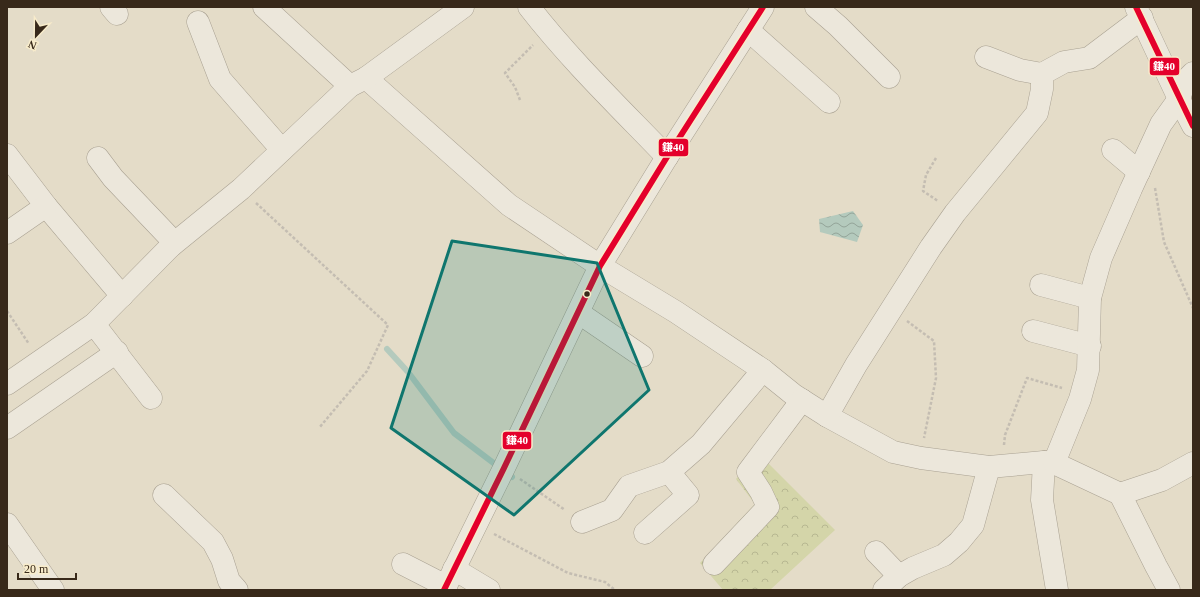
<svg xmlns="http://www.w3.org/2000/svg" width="1200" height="597" font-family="'Times New Roman','Noto Sans JP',serif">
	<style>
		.forest { fill: url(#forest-crowns) }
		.water { fill: url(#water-waves) }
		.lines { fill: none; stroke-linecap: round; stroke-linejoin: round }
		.stream { stroke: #b4cabd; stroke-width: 6 }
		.minor-casing { stroke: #a9a192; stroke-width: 23 }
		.path { stroke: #c4bdb2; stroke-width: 2.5; stroke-dasharray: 3 2; stroke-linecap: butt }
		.minor { stroke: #ece7db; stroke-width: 22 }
		.bus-1-casing { stroke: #f8eccb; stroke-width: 9 }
		.bus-1 { stroke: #e4002b; stroke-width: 6 }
		.marked { fill: #0f766e; fill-opacity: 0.2; stroke: #0f766e; stroke-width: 3; stroke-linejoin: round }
		.bus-dot { fill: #38291a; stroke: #f8eccb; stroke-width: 1.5 }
		.line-badge { stroke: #f8eccb; stroke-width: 1.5 }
		.badge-label { font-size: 11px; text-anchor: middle; font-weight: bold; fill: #fff }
	</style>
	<defs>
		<pattern id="forest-crowns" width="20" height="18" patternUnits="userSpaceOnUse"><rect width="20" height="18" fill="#d4d5a9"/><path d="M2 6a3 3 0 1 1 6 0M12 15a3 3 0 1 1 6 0" fill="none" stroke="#b7b791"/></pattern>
		<pattern id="water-waves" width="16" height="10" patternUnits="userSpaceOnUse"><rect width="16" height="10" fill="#b4cabd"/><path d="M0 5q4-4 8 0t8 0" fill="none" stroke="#93a499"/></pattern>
	</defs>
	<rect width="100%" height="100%" fill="#e4dcc8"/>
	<path class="forest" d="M 757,452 L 835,530 L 770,590 L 723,590 L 700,563 L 755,504 L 736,479 Z"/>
	<path class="water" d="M 853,211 L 863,225 L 857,242 L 820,232 L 819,219 Z"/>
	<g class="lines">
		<path class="stream" d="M 387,349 L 408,372 L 454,433 L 512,477"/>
		<g class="minor-casing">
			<g id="minor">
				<path d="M 111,7 L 117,14"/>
				<path d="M 264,7 L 350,86"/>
				<path d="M 529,7 C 571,61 620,108 667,157"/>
				<path d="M 816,7 L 838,26 L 889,77"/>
				<path d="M 1136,7 L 1179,99 L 1193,126"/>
				<path d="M 198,22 L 220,79 L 282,150"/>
				<path d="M 748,30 L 829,102"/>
				<path d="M 986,57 L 1020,70 L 1042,74"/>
				<path d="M 366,78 L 509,205 L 600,266 L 676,312 L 763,370 L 794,395 L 827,416 L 893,452 L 921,458 L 989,467 L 1044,462 L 1054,463 L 1120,494 L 1156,566 L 1169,590"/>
				<path d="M 1113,150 L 1139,172"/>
				<path d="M 7,155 L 46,206 L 122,296"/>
				<path d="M 98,158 L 113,178 L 172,240 L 171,246"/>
				<path d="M 7,233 L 46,206"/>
				<path d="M 1041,285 L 1090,298"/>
				<path d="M 579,313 L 642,356"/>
				<path d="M 94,324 L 151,398"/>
				<path d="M 1033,331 L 1090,346"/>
				<path d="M 7,384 L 94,324 L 171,246 L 241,189 L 350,86 L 366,78 L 463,7"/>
				<path d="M 827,416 L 856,365 L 931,247 L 955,213 L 1037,113 L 1042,89 L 1042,74 L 1064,62 L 1089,58 L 1142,18"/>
				<path d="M 7,428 L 117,352"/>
				<path d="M 1044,462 L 1042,500 L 1057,590"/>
				<path d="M 1054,463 L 1080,399 L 1088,370 L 1090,298 L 1101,258 L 1131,189 L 1161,124 L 1179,99 L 1185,81 L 1193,73"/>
				<path d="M 1120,494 L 1162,480 L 1193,463"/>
				<path d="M 164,495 L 213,542 L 222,559 L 229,581 L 237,590"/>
				<path d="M 582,522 L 612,510 L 629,486 L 669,472 L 701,444 L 763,370"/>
				<path d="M 7,524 L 53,590"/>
				<path d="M 645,533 L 688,495 L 669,472"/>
				<path d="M 876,552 L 899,576"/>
				<path d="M 403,564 L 446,586"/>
				<path d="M 714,564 L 768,507 L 761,492 L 748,472 L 802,400"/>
				<path d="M 454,569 L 489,590"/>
				<path d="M 444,590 L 504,468 L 600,266 L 667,157 L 763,7"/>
				<path d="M 884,590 L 899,576 L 913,568 L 944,555 L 959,542 L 973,525 L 989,467"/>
			</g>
		</g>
		<g class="path">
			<path d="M 520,100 L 515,87 L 505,73 L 533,45"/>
			<path d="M 936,158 L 926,175 L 923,191 L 938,201"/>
			<path d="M 1155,188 L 1164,242 L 1193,308"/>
			<path d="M 256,203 L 388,325 L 367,371 L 319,428"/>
			<path d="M 7,311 L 29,344"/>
			<path d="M 907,321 L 934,341 L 936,378 L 924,438"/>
			<path d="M 1004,445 L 1005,435 L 1027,378 L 1062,388"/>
			<path d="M 520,479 L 565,510"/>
			<path d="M 494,534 L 568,573 L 605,582 L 615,590"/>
		</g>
		<use href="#minor" class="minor"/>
		<g class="bus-1-casing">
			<g id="bus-1">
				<path d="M 1136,7 L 1193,126"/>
				<path d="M 444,590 L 504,468 L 600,266 L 667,157 L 763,7"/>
			</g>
		</g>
		<use href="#bus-1" class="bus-1"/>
	</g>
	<path class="marked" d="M 452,241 L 597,263 L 649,390 L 514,515 L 391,428 Z"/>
	<circle class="bus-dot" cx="587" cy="294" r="3.5"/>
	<g class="line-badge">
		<rect x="1149" y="57" width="31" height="19" rx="4" fill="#e4002b"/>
		<rect x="658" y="138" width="31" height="19" rx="4" fill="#e4002b"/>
		<rect x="502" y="431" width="30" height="19" rx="4" fill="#e4002b"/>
	</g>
	<g class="badge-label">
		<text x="1164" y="70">鎌40</text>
		<text x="673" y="151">鎌40</text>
		<text x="517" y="444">鎌40</text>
	</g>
	<rect width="1200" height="597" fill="none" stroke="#38291a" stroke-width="16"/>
	<g transform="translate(36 36) rotate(202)" stroke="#f8eccb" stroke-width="3" paint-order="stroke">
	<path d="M0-3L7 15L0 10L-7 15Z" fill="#38291a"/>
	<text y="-6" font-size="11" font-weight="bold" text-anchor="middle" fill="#38291a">N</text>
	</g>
	<path d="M18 573v6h58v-6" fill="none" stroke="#38291a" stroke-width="2"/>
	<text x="24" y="573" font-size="12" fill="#38291a" stroke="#f8eccb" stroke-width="3" paint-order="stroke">20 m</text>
</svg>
